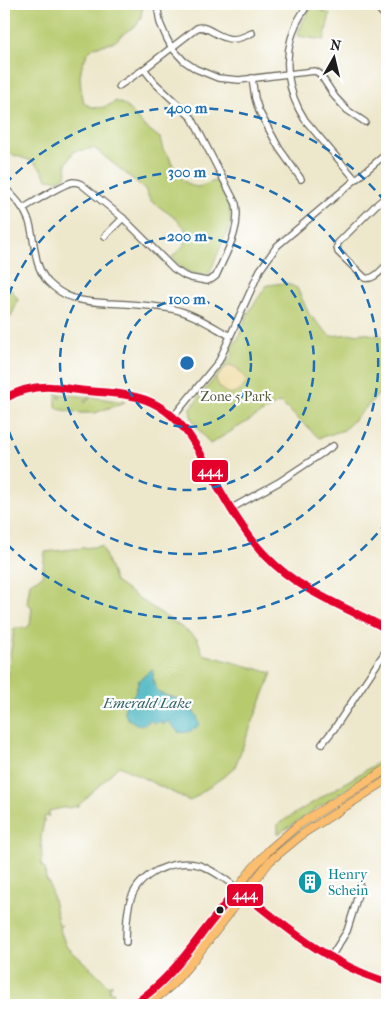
<svg xmlns="http://www.w3.org/2000/svg" width="391" height="1009" font-family="'IM FELL French Canon',serif">
	<style>
		.green { fill: #b7cb6e; stroke: #6a7445 }
		.sand { fill: #eeda9e; stroke: #857b5d }
		.water { fill: #44b3bf; stroke: #30686e }
		.lines { fill: none; stroke-linecap: round; stroke-linejoin: round }
		.minor-casing { stroke: #656359; stroke-width: 8 }
		.major-casing { stroke: #656359; stroke-width: 9 }
		.minor { stroke: #fff; stroke-width: 5.5 }
		.major { stroke: #fbbd6e; stroke-width: 8 }
		.bus-1-casing { stroke: #fff; stroke-width: 11 }
		.bus-1 { stroke: #e4002b; stroke-width: 8 }
		.ring { fill: none; stroke: #1f6fb2; stroke-width: 2.5; stroke-dasharray: 9 6 }
		.bus-dot { fill: #1c1c1c; stroke: #fff; stroke-width: 2 }
		.labels { text-anchor: middle; stroke-width: 4.5; stroke-linejoin: round; paint-order: stroke }
		.park-label { font-size: 14px; fill: #525939; stroke: #fff }
		.culture-label { font-size: 14px; fill: #0d838f; stroke: #fff; text-anchor: start }
		.water-label { font-size: 15px; font-style: italic; fill: #2e6065; stroke: #fff }
		.centre { fill: #1f6fb2; stroke: #fff; stroke-width: 2.5 }
		.ring-label { font-size: 15px; text-anchor: middle; font-weight: bold; fill: #1f6fb2; stroke: #fff; stroke-width: 4.5; stroke-linejoin: round; paint-order: stroke }
		.line-badge { stroke: #fff; stroke-width: 2 }
		.badge-label { font-size: 14px; text-anchor: middle; font-weight: bold; fill: #fff }
	</style>
	<rect width="100%" height="100%" fill="#fff"/>
	<filter id="ink" filterUnits="userSpaceOnUse"><feTurbulence type="fractalNoise" baseFrequency=".02" numOctaves="2"/><feDisplacementMap in="SourceGraphic" scale="10" xChannelSelector="R" yChannelSelector="G"/><feConvolveMatrix kernelMatrix="1 2 1 2 8 2 1 2 1" color-interpolation-filters="sRGB"/></filter>
	<filter id="wash" filterUnits="userSpaceOnUse"><feTurbulence type="fractalNoise" baseFrequency=".0096" numOctaves="4" result="noise"/><feDisplacementMap in="SourceGraphic" scale="20" xChannelSelector="R" yChannelSelector="G"/><feGaussianBlur stdDeviation="1.12" result="paint"/><feColorMatrix in="noise" values="0 0 0 0 0 0 0 0 0 0 0 0 0 0 0 0 0 1.4 0 .05"/><feComposite in="paint" operator="in"/></filter>
	<g filter="url(#wash)">
		<rect width="100%" height="100%" fill="#ede7cb"/>
		<g class="green">
			<path d="M 4,4 L 143,4 L 141,17 L 137,25 L 127,31 L 114,42 L 94,47 L 87,54 L 82,66 L 80,76 L 81,89 L 84,103 C 95,111 106,108 116,101 L 126,106 L 143,125 L 160,138 L 163,150 L 169,156 L 171,162 L 179,176 L 184,181 L 192,186 L 198,187 L 215,181 L 218,182 L 219,184 C 226,201 233,209 229,228 L 209,274 C 193,277 182,270 172,257 L 185,244 L 187,234 L 184,227 L 175,218 L 150,200 L 145,189 L 94,148 L 74,151 L 66,164 L 67,175 L 58,180 L 47,179 L 40,168 L 32,161 L 4,152 Z"/>
			<path d="M 312,6 L 330,14 L 324,40 L 297,36 L 303,21 Z"/>
			<path d="M 4,282 L 13,292 L 18,300 L 11,317 L 4,315 Z"/>
			<path d="M 286,283 L 297,288 L 309,314 L 330,336 L 363,333 L 387,337 L 387,386 L 344,430 L 319,438 L 282,404 L 278,403 L 210,444 C 203,434 190,422 190,409 L 232,356 L 233,353 L 230,349 L 238,339 L 248,313 L 267,285 Z"/>
			<path d="M 56,394 L 59,394 L 59,399 L 60,399 L 60,394 L 89,397 L 87,400 L 84,400 L 84,402 L 86,403 L 86,401 L 89,400 L 90,397 L 125,402 L 95,413 L 80,413 L 58,409 L 56,406 Z"/>
			<path d="M 102,546 L 115,582 L 197,638 L 203,654 L 272,673 L 234,769 L 190,801 L 119,766 L 78,806 L 69,808 L 67,807 L 49,811 L 49,816 L 45,816 L 41,837 L 42,859 L 41,862 L 43,868 L 45,868 L 46,880 L 48,881 L 49,883 L 59,925 L 62,925 L 59,927 L 66,946 L 96,973 L 109,986 L 112,984 L 112,986 L 109,987 L 110,992 L 114,992 L 113,996 L 119,998 L 120,1005 L 4,1005 L 4,702 L 14,628 L 26,628 L 30,625 L 32,607 L 27,603 L 30,583 L 42,576 L 45,552 Z"/>
			<path d="M 387,757 L 387,762 L 278,834 L 278,824 Z"/>
		</g>
		<path class="sand" d="M 231,365 L 237,368 L 247,380 C 241,399 221,398 216,379 L 226,367 Z"/>
		<path class="water" d="M 151,670 L 153,670 C 152,709 179,686 190,711 L 194,712 L 198,717 L 197,719 L 200,724 C 193,730 188,734 178,732 L 168,721 L 163,725 L 160,721 L 155,724 L 151,720 L 145,724 L 141,725 L 136,724 L 127,718 L 124,711 L 126,702 L 135,693 L 139,680 Z"/>
	</g>
	<g filter="url(#ink)">
		<g class="lines">
			<g class="minor-casing">
				<g id="minor">
					<path d="M 157,4 L 160,23 L 167,39 L 172,48 L 184,61 L 196,69 L 218,78 L 239,80 L 288,74 L 315,71 L 320,74 L 335,97 L 347,110 L 365,122"/>
					<path d="M 308,4 C 304,11 298,19 295,27 C 282,59 287,92 305,120 L 355,179"/>
					<path d="M 374,4 L 387,18"/>
					<path d="M 252,78 L 255,98 L 259,111 L 279,148 L 301,179"/>
					<path d="M 119,86 L 144,69 L 197,28 C 207,24 218,39 232,39 C 239,39 246,36 252,33"/>
					<path d="M 7,190 C 17,200 24,208 29,221 C 36,241 32,264 48,282 C 55,289 64,295 73,298 C 84,302 96,302 107,303 C 129,304 150,305 172,309 C 193,313 212,326 230,336"/>
					<path d="M 387,196 L 376,205 L 338,243 L 337,247 L 338,252 L 365,278 C 374,280 380,271 387,265"/>
					<path d="M 24,208 C 34,202 62,184 73,182 C 77,182 77,182 81,184 L 123,218 L 174,269 L 185,276 L 191,278 L 207,281 L 212,279 L 216,276 C 226,253 241,230 236,204 L 192,118 L 155,83 L 144,69"/>
					<path d="M 105,236 L 123,218"/>
					<path d="M 173,417 L 219,361 L 260,270 L 277,246 L 387,153"/>
					<path d="M 232,508 L 279,482 L 333,446"/>
					<path d="M 322,744 L 334,729 L 387,649"/>
					<path d="M 126,942 C 127,911 126,886 158,870 C 171,864 185,861 199,865 C 218,872 234,886 250,899 C 273,918 298,936 323,954 C 343,967 364,976 387,982"/>
					<path d="M 330,958 L 347,931 L 354,909 L 360,886"/>
				</g>
			</g>
			<g class="major-casing">
				<g id="major">
					<path d="M 4,399 C 13,393 25,389 36,387 C 50,385 64,388 78,390 C 101,392 133,393 154,404 C 169,412 181,424 191,437 C 218,483 240,538 283,572 C 314,596 353,610 387,629"/>
					<path d="M 133,1005 C 182,973 216,915 252,869 L 269,850 L 298,825 L 387,769"/>
					<path d="M 148,1005 L 172,985 L 191,963 L 270,861 L 304,833 L 387,780"/>
				</g>
			</g>
			<use href="#minor" class="minor"/>
			<use href="#major" class="major"/>
			<g class="bus-1-casing">
				<g id="bus-1">
					<path d="M 4,399 C 19,390 35,386 52,387 C 61,387 69,389 78,390 C 101,393 124,392 146,400 C 186,415 202,457 221,492 C 234,515 248,538 267,557 C 299,591 346,607 387,629"/>
					<path d="M 133,1005 C 161,986 181,962 201,935 C 213,919 226,904 237,888 C 282,925 330,965 387,982"/>
				</g>
			</g>
			<use href="#bus-1" class="bus-1"/>
		</g>
	</g>
	<g class="ring">
		<circle cx="187" cy="363" r="64"/>
		<circle cx="187" cy="363" r="127"/>
		<path d="M4 309A191 191 0 1 1 4 417"/>
		<path d="M387 522A255 255 0 0 1 5 542M5 184A255 255 0 0 1 387 204"/>
	</g>
	<defs>
		<g id="building-disc" transform="scale(1.25)"><circle r="9.5" fill="#0f9aa8" stroke="#fff"/><path d="M-4-6H4V6H1V3H-1V6H-4ZM-2.5-4.3h1.7v1.8h-1.7ZM.8-4.3h1.7v1.8H.8ZM-2.5-1h1.7V.8h-1.7ZM.8-1h1.7V.8H.8Z" fill="#fff"/></g>
	</defs>
	<g fill-rule="evenodd">
		<use href="#building-disc" x="310" y="882"/>
	</g>
	<circle class="bus-dot" cx="220" cy="910" r="4.5"/>
	<g class="labels">
		<g class="park-label">
			<text x="236" y="401">Zone 5 Park</text>
		</g>
		<g class="culture-label">
			<text x="328" y="879">Henry<tspan x="328" dy="16">Schein</tspan></text>
		</g>
		<g class="water-label">
			<text x="147" y="708">Emerald Lake</text>
		</g>
	</g>
	<circle cx="187" cy="363" r="8" class="centre"/>
	<g class="ring-label">
		<text x="187" y="113">400 m</text>
		<text x="187" y="177">300 m</text>
		<text x="187" y="241">200 m</text>
		<text x="187" y="304">100 m</text>
	</g>
	<g class="line-badge">
		<rect x="191" y="459" width="38" height="24" rx="5" fill="#e4002b"/>
		<rect x="226" y="883" width="38" height="24" rx="5" fill="#e4002b"/>
	</g>
	<g class="badge-label">
		<text x="210" y="476">444</text>
		<text x="245" y="899">444</text>
	</g>
	<rect width="391" height="1009" fill="none" stroke="#fff" stroke-width="20"/>
	<g transform="translate(334 58) rotate(8)" stroke="#ffffff" stroke-width="4" paint-order="stroke">
	<path d="M0-4L9 19L0 12L-9 19Z" fill="#1c1c1c"/>
	<text y="-8" font-size="14" font-weight="bold" text-anchor="middle" fill="#1c1c1c">N</text>
	</g>
</svg>
